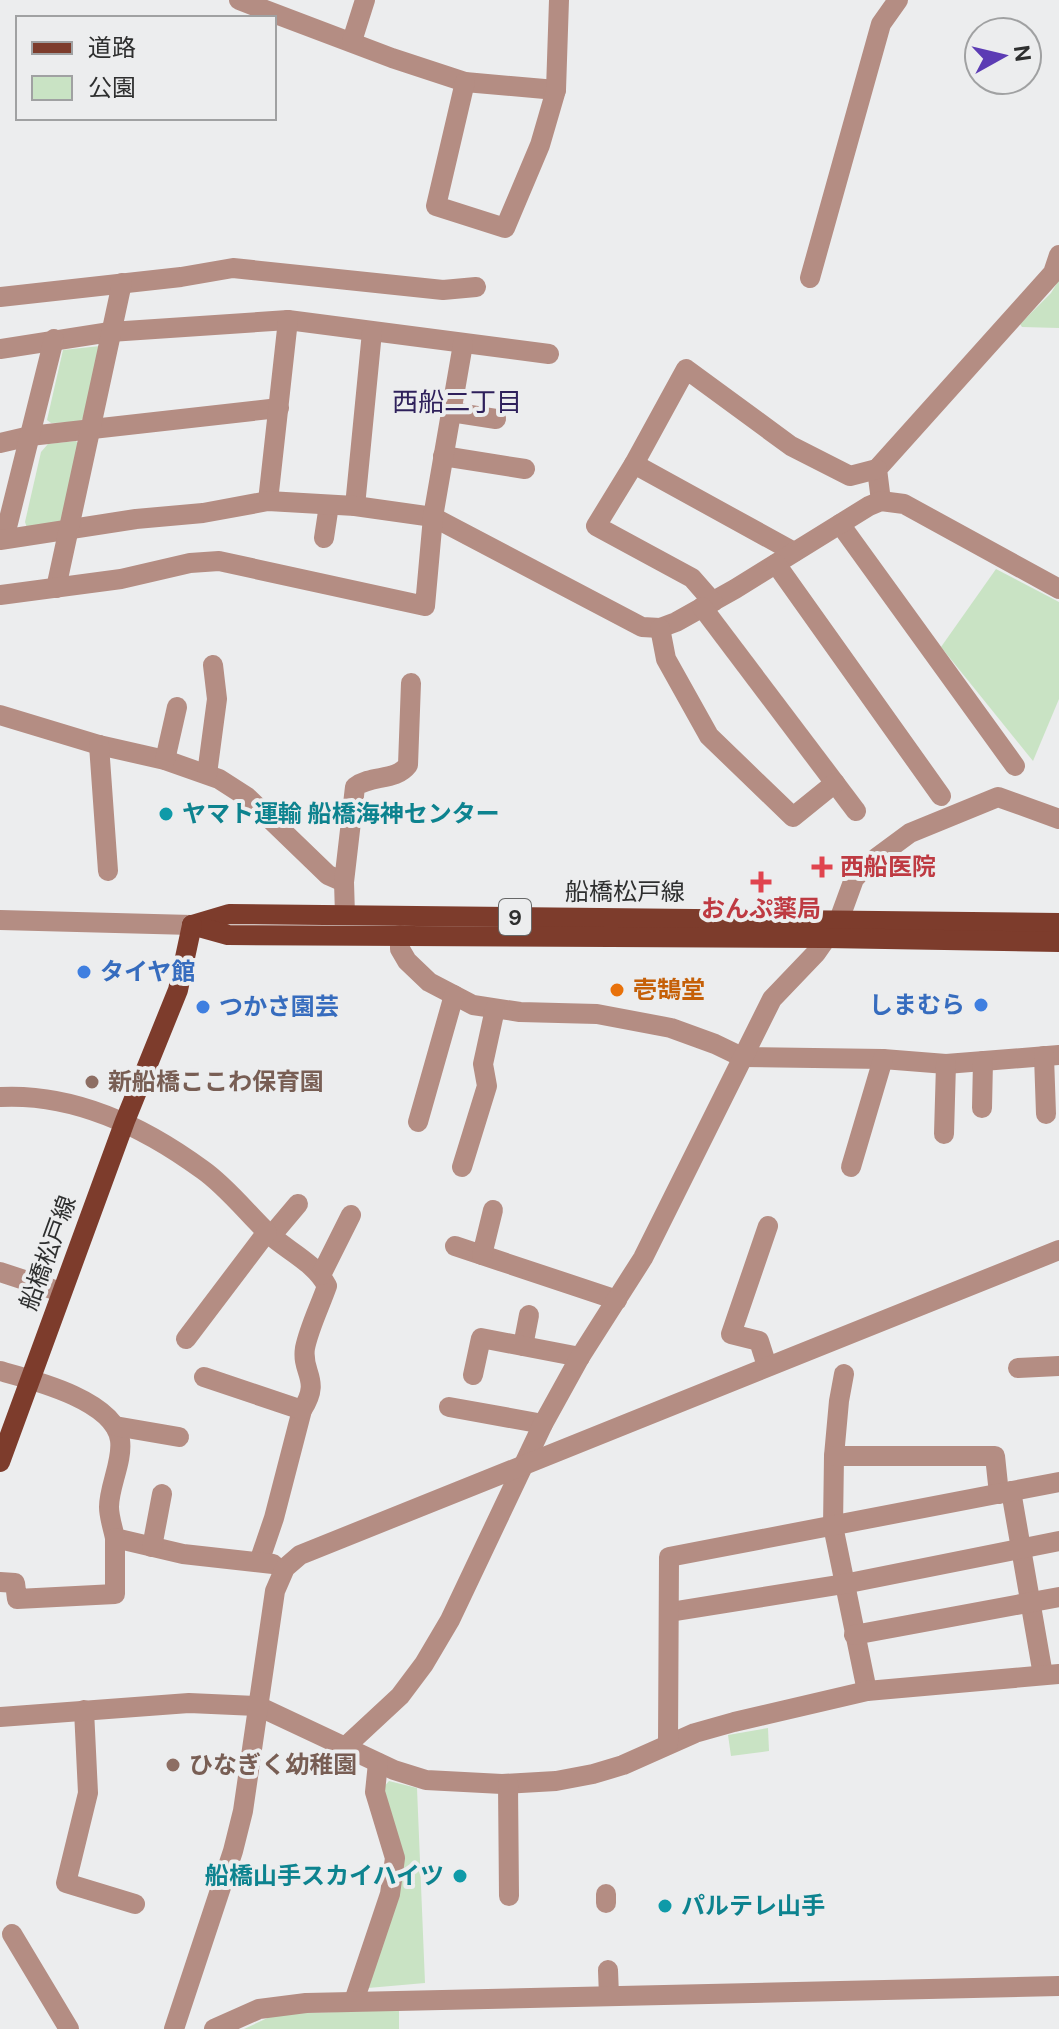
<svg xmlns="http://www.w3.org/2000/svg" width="1059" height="2029" font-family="'DM Sans','Noto Sans JP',sans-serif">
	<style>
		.green { fill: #c9e3c4 }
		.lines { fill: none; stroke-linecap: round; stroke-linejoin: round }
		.minor { stroke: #b48d83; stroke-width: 20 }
		.major { stroke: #7d3c2c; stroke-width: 20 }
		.culture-dot { fill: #0f9aa8; stroke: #ecedee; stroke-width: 3 }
		.health-dot { fill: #e0444e; stroke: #ecedee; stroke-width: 3 }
		.shop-dot { fill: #3f7fe0; stroke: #ecedee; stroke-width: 3 }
		.food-dot { fill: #e8710a; stroke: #ecedee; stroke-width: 3 }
		.education-dot { fill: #8d6e63; stroke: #ecedee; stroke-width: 3 }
		.labels { text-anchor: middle; stroke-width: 8; stroke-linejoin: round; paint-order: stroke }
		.shield { fill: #ecedee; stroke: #676868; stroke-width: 2 }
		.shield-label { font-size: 22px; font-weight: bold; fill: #2e2f2f }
		.culture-label { font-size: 24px; font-weight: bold; fill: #0d838f; stroke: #ecedee; text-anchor: start }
		.health-label { font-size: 24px; font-weight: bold; fill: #be3a42; stroke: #ecedee; text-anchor: start }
		.street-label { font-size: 24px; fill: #2e2f2f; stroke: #ecedee }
		.shop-label { font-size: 24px; font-weight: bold; fill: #366cbe; stroke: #ecedee; text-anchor: start }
		.food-label { font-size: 24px; font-weight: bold; fill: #c56008; stroke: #ecedee; text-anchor: start }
		.education-label { font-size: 24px; font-weight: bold; fill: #785e54; stroke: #ecedee; text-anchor: start }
		.neighbourhood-label { font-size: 26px; fill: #2e205b; stroke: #ecedee }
	</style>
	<rect width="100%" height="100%" fill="#ecedee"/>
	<g class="green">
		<path d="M 1059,280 L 1059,328 L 1022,327 L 1020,324 L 1051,293 Z"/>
		<path d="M 100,346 L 87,413 L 80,422 L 51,423 L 47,420 L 63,350 Z"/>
		<path d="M 76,441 L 80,445 L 60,524 L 27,528 L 25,522 L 41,452 L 48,444 Z"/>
		<path d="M 996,569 L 1059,602 L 1059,699 L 1033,761 L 941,647 Z"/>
		<path d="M 768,1728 L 769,1751 L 731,1756 L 728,1735 Z"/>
		<path d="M 389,1781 L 417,1788 L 425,1983 L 368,1988 L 396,1892 L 382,1789 Z"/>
		<path d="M 399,2010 L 399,2029 L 244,2029 L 276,2014 Z"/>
	</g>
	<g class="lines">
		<g class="minor">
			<path d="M 239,0 L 392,58 L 465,82 L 556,90"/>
			<path d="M 352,41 L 365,0"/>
			<path d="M 465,82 L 436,206 L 505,228 L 540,145 L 556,90 L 559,0"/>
			<path d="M 810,278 L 881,24 L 898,0"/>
			<path d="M 0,297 L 181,277 L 233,268 L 443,290 L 476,287"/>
			<path d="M 0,349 L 110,332 L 288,320 L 549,354"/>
			<path d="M 451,412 L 496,419"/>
			<path d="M 0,443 L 30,436 L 279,408"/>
			<path d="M 443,456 L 525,469"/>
			<path d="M 634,464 L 794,552"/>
			<path d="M 268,501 L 288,320"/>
			<path d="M 881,501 L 877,469 L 1053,273 L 1059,255"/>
			<path d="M 355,506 L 372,332"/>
			<path d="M 840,524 L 1015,766"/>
			<path d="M 324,538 L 329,505"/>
			<path d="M 4,539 L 54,339"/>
			<path d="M 0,540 L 136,519 L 203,513 L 268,501 L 355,506 L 433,517 L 642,627 L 660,628 L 676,622 L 735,589 L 869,506 L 881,501 L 904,504 L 1059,589"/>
			<path d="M 776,564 L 941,796"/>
			<path d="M 56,588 L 122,283"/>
			<path d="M 0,595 L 121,579 L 190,563 L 219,561 L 425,606 L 433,517 L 463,344"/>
			<path d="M 713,602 L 692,578 L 596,526 L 634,464 L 686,369 L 791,446 L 850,476 L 877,469"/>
			<path d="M 702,607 L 856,811"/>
			<path d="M 660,628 L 666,659 L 709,736 L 793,817 L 835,783"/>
			<path d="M 0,715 L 99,745 L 165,760 L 219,779 L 247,797 L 328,875 L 344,882"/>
			<path d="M 99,745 L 108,871"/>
			<path d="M 165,760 L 177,707"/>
			<path d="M 207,774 L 217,699 L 213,665"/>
			<path d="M 345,915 L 344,882 L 355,787 C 372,774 395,782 408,765 L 411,683"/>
			<path d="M 0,920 L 192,925"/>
			<path d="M 400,935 L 400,949 L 407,961 L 429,982 L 473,1005 L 520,1012 L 597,1014 L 671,1028 L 715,1044 L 742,1057 L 883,1059 L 946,1064 L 1059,1055"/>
			<path d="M 1044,1056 L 1046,1114"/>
			<path d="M 0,1097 C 75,1093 143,1126 203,1170 C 227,1187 247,1213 269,1234 C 288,1251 315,1263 327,1286 C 320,1306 309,1328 305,1348 C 301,1374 322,1379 302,1410 L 274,1518 L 259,1562"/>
			<path d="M 982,1108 L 983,1061"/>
			<path d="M 418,1122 L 454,995"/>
			<path d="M 944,1134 L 946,1064"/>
			<path d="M 462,1167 L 487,1086 L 483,1064 L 495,1009"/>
			<path d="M 851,1167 L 883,1059"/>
			<path d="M 271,1236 L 298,1204"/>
			<path d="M 455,1246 L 617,1300"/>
			<path d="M 482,1255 L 493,1210"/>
			<path d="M 0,1272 L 61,1292"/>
			<path d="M 321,1275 L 351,1215"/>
			<path d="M 186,1339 L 267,1232"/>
			<path d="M 523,1346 L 529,1315"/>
			<path d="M 767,1366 L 759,1341 L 731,1334 L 768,1226"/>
			<path d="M 1018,1368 L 1059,1366"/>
			<path d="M 0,1371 C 33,1380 114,1400 120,1440 C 123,1461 109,1486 109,1507 C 109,1517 113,1528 115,1538 L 183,1554 L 273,1564"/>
			<path d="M 844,1374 L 839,1401 L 834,1456 L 833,1526 L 867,1691"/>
			<path d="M 473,1375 L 481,1338 L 580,1357"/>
			<path d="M 204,1377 L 302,1410"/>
			<path d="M 449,1407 L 543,1424"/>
			<path d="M 115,1426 L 179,1437"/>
			<path d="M 834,1456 L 995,1456 L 999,1494"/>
			<path d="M 1011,1491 L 1043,1675"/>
			<path d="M 152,1547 L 162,1494"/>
			<path d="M 0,1582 L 15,1583 L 17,1599 L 115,1594 L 115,1538"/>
			<path d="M 670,1612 L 844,1584 L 1059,1541"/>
			<path d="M 854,1635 L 1059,1597"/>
			<path d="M 84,1710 L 88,1793 L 66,1883 L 135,1904"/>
			<path d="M 0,1717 L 189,1703 L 258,1706 L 394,1770 L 426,1780 L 502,1784 L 556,1781 L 593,1774 L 623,1765 L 695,1733 L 734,1722 L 867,1691 L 1059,1674"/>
			<path d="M 668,1744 L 669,1557 L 1059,1482"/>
			<path d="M 344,1748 L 400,1696 L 424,1664 L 450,1620 L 543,1424 L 580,1357 L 643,1258 L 772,999 L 816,953 L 839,920 L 854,879 L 868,864 L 910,833 L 998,797 L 1059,819"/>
			<path d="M 508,1784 L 509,1896"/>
			<path d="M 606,1894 L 606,1903"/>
			<path d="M 12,1934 L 69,2029"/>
			<path d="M 608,1970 L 609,1996"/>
			<path d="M 354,2001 L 390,1894 L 395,1858 L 375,1792 L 378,1763"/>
			<path d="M 174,2029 L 233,1851 L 243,1811 L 275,1591 L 285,1568 L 300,1555 L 1059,1250"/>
			<path d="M 214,2029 L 259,2009 L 306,2003 L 1059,1986"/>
		</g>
		<g class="major">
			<path d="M 192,925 L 229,914 L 1059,923"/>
			<path d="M 192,925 L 228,935 L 826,938 L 1059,942"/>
			<path d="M 0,1462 L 125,1121 L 178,990 L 192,925"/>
		</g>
	</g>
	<g class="culture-dot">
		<circle cx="166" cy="814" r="8"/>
		<circle cx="460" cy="1876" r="8"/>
		<circle cx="665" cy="1906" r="8"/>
	</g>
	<g class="health-dot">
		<path d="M818 855h8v8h8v8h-8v8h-8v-8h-8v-8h8z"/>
		<path d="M757 870h8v8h8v8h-8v8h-8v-8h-8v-8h8z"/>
	</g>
	<g class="shop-dot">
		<circle cx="84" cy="972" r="8"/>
		<circle cx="981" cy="1005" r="8"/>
		<circle cx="203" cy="1007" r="8"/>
	</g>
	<circle class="food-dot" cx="617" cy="990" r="8"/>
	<g class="education-dot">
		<circle cx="92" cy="1082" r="8"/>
		<circle cx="173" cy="1765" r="8"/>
	</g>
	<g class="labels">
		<rect class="shield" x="499" y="899" width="32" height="36" rx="6"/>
		<g class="shield-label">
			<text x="515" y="925">9</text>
		</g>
		<g class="culture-label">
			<text x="182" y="822">ヤマト運輸 船橋海神センター</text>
			<text x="444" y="1884" text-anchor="end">船橋山手スカイハイツ</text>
			<text x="681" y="1914">パルテレ山手</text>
		</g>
		<g class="health-label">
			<text x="840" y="875">西船医院</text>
			<text x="761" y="917" text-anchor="middle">おんぷ薬局</text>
		</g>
		<g class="street-label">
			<text x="625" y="900">船橋松戸線</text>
			<text transform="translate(48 1253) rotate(-70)" y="8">船橋松戸線</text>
		</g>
		<g class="shop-label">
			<text x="100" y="980">タイヤ館</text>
			<text x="965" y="1013" text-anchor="end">しまむら</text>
			<text x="219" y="1015">つかさ園芸</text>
		</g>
		<g class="food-label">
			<text x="633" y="998">壱鵠堂</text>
		</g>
		<g class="education-label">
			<text x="108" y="1090">新船橋ここわ保育園</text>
			<text x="189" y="1773">ひなぎく幼稚園</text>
		</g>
		<g class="neighbourhood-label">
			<text x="457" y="411">西船二丁目</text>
		</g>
	</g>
	<rect x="16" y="16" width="260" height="104" fill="#ecedee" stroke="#a0a1a2" stroke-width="2"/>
	<rect x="32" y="42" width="40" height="12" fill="#7d3c2c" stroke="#a0a1a2" stroke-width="2"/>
	<text x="88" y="56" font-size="24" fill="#2e2f2f">道路</text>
	<rect x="32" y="76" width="40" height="24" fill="#c9e3c4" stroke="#a0a1a2" stroke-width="2"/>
	<text x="88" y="96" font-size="24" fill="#2e2f2f">公園</text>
	<g transform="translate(1003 56) rotate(82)"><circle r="38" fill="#ecedee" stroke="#a0a1a2" stroke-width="2"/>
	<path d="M0-6L14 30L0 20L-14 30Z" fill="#5c3cb4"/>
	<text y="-12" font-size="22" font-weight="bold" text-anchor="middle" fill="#2e2f2f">N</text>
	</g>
</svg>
